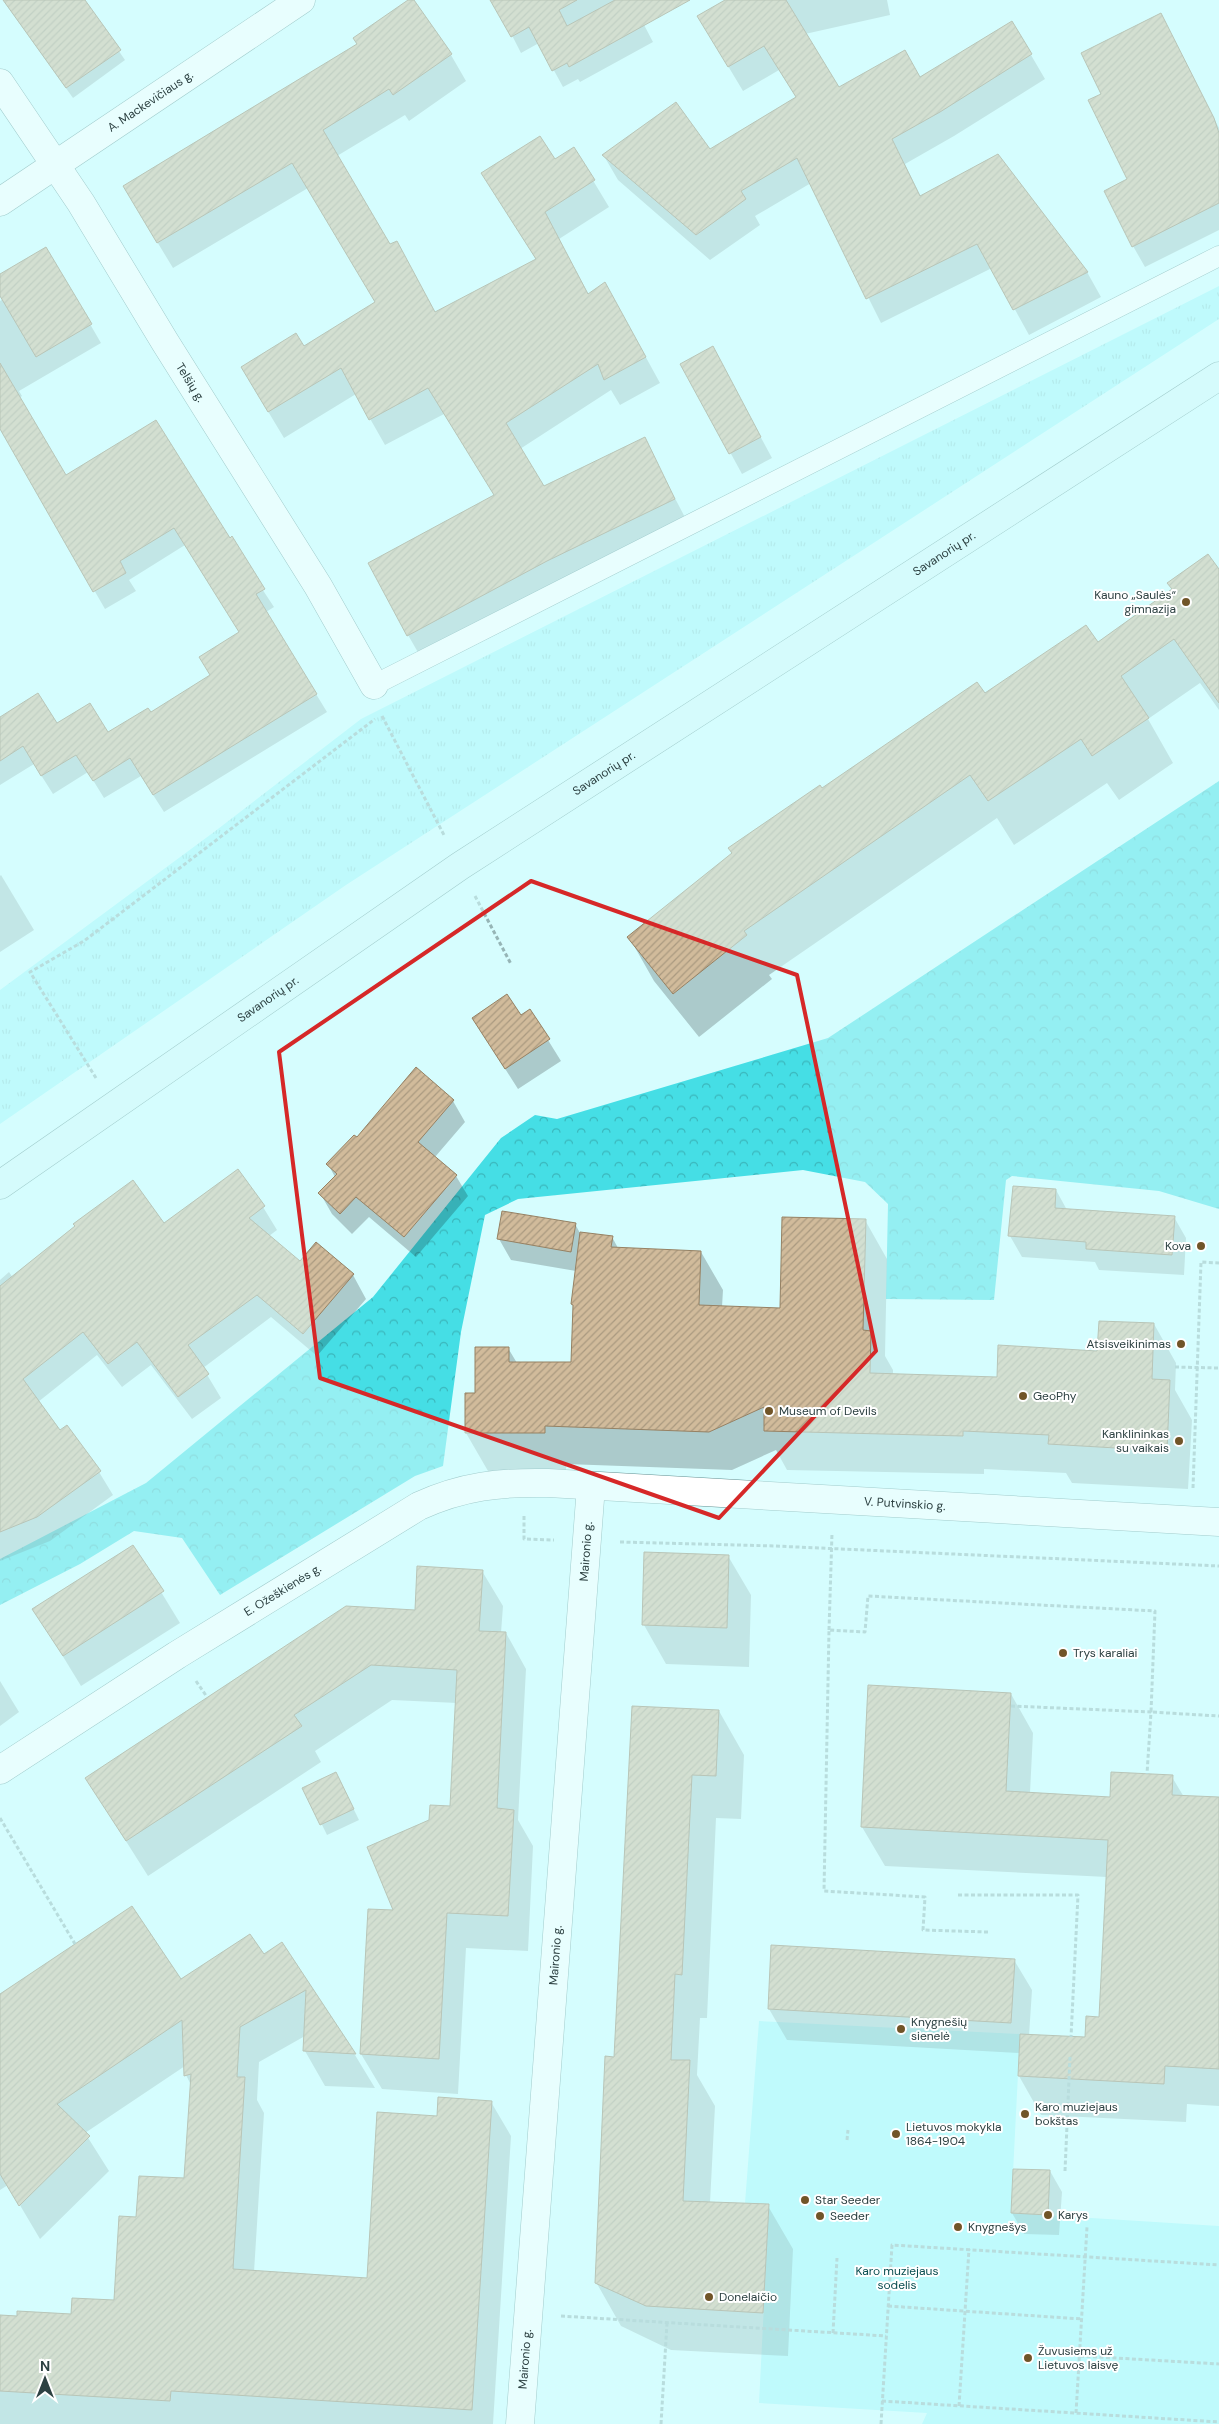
<svg xmlns="http://www.w3.org/2000/svg" width="1219" height="2424" font-family="'DM Sans',sans-serif">
	<style>
		.grass { fill: url(#grass-tufts) }
		.forest { fill: url(#forest-crowns) }
		.park { fill: #a4f7fb }
		.shadow { fill: #0003 }
		.building { fill: url(#building-hatch); stroke: #968163 }
		.lines { fill: none; stroke-linecap: round; stroke-linejoin: round }
		.lane-casing { stroke: #639193; stroke-width: 21 }
		.street-casing { stroke: #639193; stroke-width: 29 }
		.secondary-casing { stroke: #639193; stroke-width: 29 }
		.path { stroke: #96b5b6; stroke-width: 3; stroke-dasharray: 4 2.5; stroke-linecap: butt }
		.lane { stroke: #fff; stroke-width: 20 }
		.street { stroke: #fff; stroke-width: 28 }
		.secondary { stroke: #d5f9fa; stroke-width: 28 }
		.marked { fill: none; stroke: #d62828; stroke-width: 4; stroke-linejoin: round }
		.poi-dot { fill: #715528; stroke: #fff; stroke-width: 2 }
		.labels { text-anchor: middle; stroke-width: 4; stroke-linejoin: round; paint-order: stroke }
		.street-label { font-size: 12px; fill: #2d4142; stroke: #fff }
		.poi-label { font-size: 12px; fill: #2d4142; stroke: #fff; text-anchor: start }
		.park-label { font-size: 12px; fill: #094d50; stroke: #fff }
	</style>
	<defs>
		<pattern id="grass-tufts" width="24" height="20" patternUnits="userSpaceOnUse" patternTransform="scale(1.25)"><rect width="24" height="20" fill="#a4f7fb"/><path d="M3 7l-1-3M5 7V3M7 7l1-3M15 17l-1-3M17 17v-4M19 17l1-3" fill="none" stroke="#8ed5d8"/></pattern>
		<pattern id="forest-crowns" width="20" height="18" patternUnits="userSpaceOnUse" patternTransform="scale(1.25)"><rect width="20" height="18" fill="#45dee5"/><path d="M2 6a3 3 0 1 1 6 0M12 15a3 3 0 1 1 6 0" fill="none" stroke="#3ab6bb"/></pattern>
		<pattern id="building-hatch" width="6" height="6" patternUnits="userSpaceOnUse" patternTransform="scale(1.25)"><rect width="6" height="6" fill="#d1bb9b"/><path d="M-1 1l2-2M0 6l6-6M5 7l2-2" fill="none" stroke="#aa9a80"/></pattern>
	</defs>
	<rect width="100%" height="100%" fill="#d6fdfe"/>
	<path class="grass" d="M 1219,286 L 1219,319 L 346,885 L 0,1124 L 0,990 L 214,832 L 361,719 Z"/>
	<path class="forest" d="M 1219,781 L 1219,1209 L 1159,1191 L 1012,1176 L 1006,1180 L 994,1300 L 886,1299 L 888,1204 L 865,1182 L 803,1170 L 518,1199 L 485,1215 L 461,1332 L 443,1466 L 415,1476 L 220,1595 L 182,1538 L 134,1531 L 80,1564 L 0,1605 L 0,1559 L 146,1483 L 373,1297 L 501,1138 L 535,1115 L 557,1119 L 828,1038 Z"/>
	<path class="park" d="M 759,2021 L 1020,2034 L 1011,2213 L 1219,2226 L 1219,2424 L 922,2424 L 927,2413 L 759,2403 L 769,2205 L 745,2203 Z"/>
	<g class="shadow">
		<path d="M 3,0 L 84,0 L 125,60 L 73,98 Z"/>
		<path d="M 410,0 L 413,0 L 451,55 L 466,81 L 409,121 L 405,115 L 337,156 L 390,245 L 435,314 L 537,261 L 498,199 L 574,149 L 609,207 L 559,239 L 589,295 L 620,310 L 660,383 L 620,405 L 611,390 L 520,449 L 544,487 L 644,439 L 689,525 L 423,661 L 408,635 L 495,496 L 444,414 L 385,445 L 356,394 L 284,438 L 257,393 L 303,348 L 376,303 L 308,188 L 173,268 L 139,212 L 358,44 Z"/>
		<path d="M 494,0 L 631,0 L 653,42 L 580,82 L 578,79 L 563,87 L 539,43 L 521,53 Z"/>
		<path d="M 727,0 L 887,0 L 890,15 L 805,34 L 838,89 L 920,79 L 1031,55 L 1045,79 L 954,136 L 905,164 L 921,197 L 1087,272 L 1101,297 L 1029,335 L 992,268 L 881,323 L 811,183 L 755,216 L 760,225 L 710,260 L 618,180 L 604,156 L 710,150 L 796,97 L 779,70 L 743,91 L 713,41 Z"/>
		<path d="M 1160,14 L 1219,128 L 1219,230 L 1145,267 L 1133,246 L 1129,180 L 1103,95 Z"/>
		<path d="M 46,248 L 101,343 L 19,391 L 22,396 L 19,398 L 65,477 L 229,539 L 274,607 L 266,612 L 327,712 L 164,812 L 141,776 L 104,798 L 88,772 L 53,794 L 34,764 L 0,785 L 0,718 L 108,734 L 150,713 L 211,676 L 240,632 L 185,545 L 129,580 L 136,591 L 105,609 L 0,427 L 0,301 L 3,299 L 0,294 L 0,276 Z"/>
		<path d="M 682,364 L 724,369 L 772,458 L 742,474 Z"/>
		<path d="M 1219,571 L 1219,710 L 1200,683 L 1148,719 L 1173,763 L 1119,800 L 1107,783 L 1014,845 L 997,818 L 769,975 L 772,979 L 699,1037 L 654,981 L 629,937 L 821,790 L 985,695 L 1097,644 Z"/>
		<path d="M 1,875 L 34,930 L 0,952 L 0,876 Z"/>
		<path d="M 530,1011 L 561,1061 L 518,1089 L 473,1018 L 521,1016 Z"/>
		<path d="M 416,1069 L 453,1101 L 465,1122 L 435,1157 L 456,1176 L 468,1196 L 416,1257 L 369,1217 L 352,1234 L 332,1214 L 320,1193 L 335,1177 L 328,1164 L 357,1139 Z"/>
		<path d="M 1056,1190 L 1067,1210 L 1174,1217 L 1186,1238 L 1184,1275 L 1099,1270 L 1095,1262 L 1022,1257 L 1010,1236 Z"/>
		<path d="M 263,1207 L 277,1230 L 269,1236 L 300,1262 L 353,1275 L 366,1299 L 317,1356 L 271,1317 L 203,1368 L 221,1398 L 192,1419 L 151,1365 L 122,1387 L 97,1355 L 38,1402 L 60,1432 L 99,1472 L 113,1495 L 50,1541 L 0,1561 L 0,1280 L 9,1272 L 13,1278 L 163,1225 Z"/>
		<path d="M 865,1220 L 887,1259 L 885,1356 L 893,1370 L 893,1375 L 998,1378 L 1098,1352 L 1154,1324 L 1176,1363 L 1175,1390 L 1192,1420 L 1188,1489 L 1072,1483 L 1066,1473 L 984,1469 L 984,1474 L 787,1470 L 776,1450 L 732,1470 L 566,1464 L 566,1471 L 488,1471 L 466,1433 L 477,1394 L 508,1348 L 517,1363 L 572,1363 L 576,1271 L 511,1260 L 499,1239 L 575,1224 L 580,1233 L 612,1237 L 618,1248 L 701,1252 L 723,1290 L 722,1307 L 781,1310 Z"/>
		<path d="M 133,1546 L 180,1623 L 81,1686 L 34,1609 Z"/>
		<path d="M 728,1556 L 751,1595 L 749,1667 L 666,1664 L 644,1625 Z"/>
		<path d="M 482,1571 L 503,1606 L 501,1633 L 506,1633 L 526,1669 L 518,1820 L 533,1846 L 528,1951 L 466,1948 L 458,2094 L 382,2089 L 361,2054 L 395,1911 L 430,1821 L 451,1807 L 457,1703 L 392,1700 L 315,1751 L 321,1762 L 148,1876 L 86,1778 L 416,1611 Z"/>
		<path d="M 0,1681 L 19,1712 L 0,1726 Z"/>
		<path d="M 1011,1694 L 1033,1733 L 1030,1793 L 1111,1798 L 1172,1777 L 1184,1797 L 1219,1799 L 1219,2106 L 1187,2104 L 1186,2122 L 1041,2115 L 1019,2076 L 1020,2053 L 787,2040 L 769,2009 L 1014,1960 L 1032,1990 L 1029,2036 L 1086,2039 L 1100,2018 L 1107,1877 L 885,1866 L 862,1827 Z"/>
		<path d="M 633,1707 L 719,1711 L 744,1755 L 741,1819 L 716,1818 L 707,2018 L 700,2018 L 697,2075 L 715,2106 L 710,2203 L 768,2206 L 793,2249 L 788,2356 L 671,2350 L 621,2326 L 596,2282 L 616,2058 Z"/>
		<path d="M 336,1773 L 359,1820 L 327,1835 L 304,1788 Z"/>
		<path d="M 281,1943 L 355,2055 L 375,2088 L 325,2086 L 305,2051 L 305,2036 L 259,2062 L 257,2100 L 264,2113 L 254,2272 L 368,2279 L 438,2117 L 491,2102 L 511,2136 L 493,2424 L 0,2424 L 0,2317 L 72,2316 L 115,2301 L 137,2219 L 185,2179 L 191,2085 L 186,2075 L 185,2066 L 85,2133 L 109,2171 L 40,2239 L 8,2185 L 0,2190 L 0,1996 L 181,1981 L 264,1955 Z"/>
		<path d="M 1050,2171 L 1062,2192 L 1059,2235 L 1024,2234 L 1012,2213 Z"/>
	</g>
	<g class="building">
		<path d="M 3,0 L 85,0 L 121,50 L 66,88 Z"/>
		<path d="M 408,0 L 414,0 L 452,54 L 393,95 L 389,89 L 323,130 L 390,244 L 397,241 L 435,312 L 536,259 L 481,173 L 540,136 L 555,159 L 574,147 L 595,180 L 545,212 L 588,294 L 605,282 L 646,357 L 604,380 L 598,364 L 506,423 L 544,486 L 645,437 L 675,499 L 547,561 L 407,636 L 368,563 L 494,495 L 428,388 L 369,420 L 341,368 L 268,412 L 241,367 L 296,333 L 304,346 L 375,302 L 292,163 L 157,243 L 123,186 L 357,44 L 353,38 Z"/>
		<path d="M 490,0 L 577,0 L 559,10 L 567,26 L 615,0 L 690,0 L 569,67 L 567,63 L 552,71 L 529,27 L 511,37 Z"/>
		<path d="M 725,0 L 786,0 L 839,87 L 905,50 L 920,77 L 1012,21 L 1032,54 L 940,112 L 892,139 L 920,196 L 998,154 L 1088,272 L 1013,310 L 977,244 L 866,299 L 797,158 L 741,191 L 746,199 L 696,235 L 602,155 L 676,102 L 710,149 L 796,97 L 764,46 L 728,67 L 697,16 Z"/>
		<path d="M 1161,13 L 1214,118 L 1219,133 L 1219,203 L 1132,247 L 1104,191 L 1127,179 L 1088,100 L 1101,94 L 1081,53 Z"/>
		<path d="M 46,247 L 92,324 L 36,357 L 0,296 L 0,274 Z"/>
		<path d="M 713,346 L 761,437 L 729,454 L 680,364 Z"/>
		<path d="M 0,363 L 66,475 L 156,420 L 230,538 L 232,536 L 265,589 L 256,594 L 317,694 L 153,795 L 130,758 L 93,781 L 76,755 L 41,776 L 23,746 L 0,761 L 0,717 L 38,693 L 57,723 L 90,703 L 108,732 L 148,708 L 151,712 L 210,675 L 199,657 L 239,632 L 174,528 L 120,561 L 126,573 L 93,592 L 0,429 Z"/>
		<path d="M 1208,554 L 1219,569 L 1219,703 L 1174,639 L 1121,676 L 1149,718 L 1092,756 L 1081,739 L 988,801 L 970,775 L 744,931 L 747,935 L 673,994 L 627,937 L 732,853 L 728,848 L 820,785 L 822,788 L 977,682 L 985,693 L 1086,625 L 1098,642 L 1172,589 L 1167,583 Z"/>
		<path d="M 507,994 L 521,1015 L 530,1009 L 550,1039 L 505,1069 L 472,1018 Z"/>
		<path d="M 416,1067 L 454,1100 L 418,1142 L 457,1175 L 404,1237 L 356,1197 L 340,1214 L 318,1193 L 337,1174 L 326,1164 L 354,1135 L 357,1137 Z"/>
		<path d="M 238,1169 L 265,1206 L 249,1218 L 300,1261 L 316,1242 L 354,1274 L 303,1334 L 257,1295 L 188,1345 L 209,1374 L 178,1397 L 137,1342 L 108,1364 L 83,1332 L 23,1379 L 60,1430 L 67,1425 L 101,1471 L 37,1517 L 0,1532 L 0,1286 L 75,1226 L 73,1224 L 133,1180 L 164,1223 Z"/>
		<path d="M 1013,1186 L 1056,1189 L 1055,1208 L 1175,1216 L 1172,1255 L 1086,1249 L 1086,1242 L 1008,1236 Z"/>
		<path d="M 502,1211 L 576,1223 L 571,1252 L 497,1239 Z"/>
		<path d="M 782,1217 L 866,1219 L 863,1330 L 871,1331 L 870,1373 L 997,1377 L 998,1345 L 1097,1351 L 1099,1321 L 1154,1323 L 1152,1379 L 1170,1380 L 1167,1451 L 1048,1444 L 1049,1435 L 963,1431 L 963,1436 L 764,1431 L 764,1407 L 709,1432 L 545,1426 L 545,1433 L 465,1433 L 465,1393 L 475,1393 L 475,1347 L 509,1347 L 509,1362 L 571,1362 L 573,1305 L 571,1304 L 580,1232 L 613,1236 L 611,1247 L 701,1251 L 699,1305 L 780,1308 Z"/>
		<path d="M 133,1545 L 164,1591 L 63,1656 L 32,1609 Z"/>
		<path d="M 644,1552 L 729,1555 L 727,1628 L 642,1625 Z"/>
		<path d="M 417,1566 L 483,1570 L 479,1631 L 506,1632 L 497,1808 L 514,1810 L 508,1916 L 447,1913 L 439,2059 L 360,2054 L 368,1909 L 393,1910 L 367,1847 L 429,1820 L 430,1805 L 450,1806 L 457,1670 L 371,1665 L 294,1715 L 302,1726 L 126,1841 L 85,1778 L 346,1606 L 415,1610 Z"/>
		<path d="M 868,1685 L 1011,1693 L 1006,1791 L 1110,1797 L 1111,1772 L 1173,1775 L 1172,1795 L 1219,1797 L 1219,2069 L 1165,2066 L 1164,2084 L 1018,2076 L 1020,2034 L 1085,2037 L 1086,2016 L 1099,2017 L 1108,1840 L 861,1827 Z"/>
		<path d="M 632,1706 L 719,1710 L 716,1776 L 692,1775 L 682,1975 L 675,1974 L 671,2060 L 690,2060 L 683,2201 L 769,2204 L 763,2313 L 646,2306 L 595,2283 L 605,2056 L 614,2057 Z"/>
		<path d="M 336,1772 L 354,1809 L 320,1825 L 302,1788 Z"/>
		<path d="M 132,1906 L 181,1979 L 250,1934 L 264,1954 L 282,1942 L 356,2054 L 303,2051 L 306,1990 L 240,2027 L 237,2077 L 245,2077 L 233,2269 L 367,2278 L 377,2112 L 437,2116 L 438,2097 L 492,2101 L 472,2410 L 171,2391 L 170,2401 L 0,2391 L 0,2315 L 17,2316 L 17,2311 L 71,2314 L 72,2298 L 114,2300 L 119,2216 L 136,2217 L 139,2176 L 184,2178 L 191,2074 L 184,2076 L 182,2020 L 57,2104 L 90,2136 L 19,2206 L 0,2174 L 0,1994 Z"/>
		<path d="M 771,1945 L 1015,1959 L 1011,2023 L 768,2009 Z"/>
		<path d="M 1013,2169 L 1050,2170 L 1048,2215 L 1011,2213 Z"/>
	</g>
	<g class="lines">
		<g class="lane-casing">
			<path id="lane" d="M 374,685 L 1219,256"/>
		</g>
		<g class="street-casing">
			<g id="street">
				<path id="s1" d="M 0,83 L 81,203 L 165,342 L 318,586 L 374,685"/>
				<path id="s2" d="M 0,202 L 301,0"/>
				<path id="s3" d="M 0,1770 L 177,1655 L 419,1506 C 463,1486 500,1482 548,1483 L 1219,1522"/>
				<path id="s4" d="M 520,2424 L 591,1486"/>
			</g>
		</g>
		<g class="secondary-casing">
			<g id="secondary">
				<path id="s5" d="M 0,1185 L 460,866 L 1219,376"/>
			</g>
		</g>
		<g class="path">
			<path d="M 382,716 L 445,837"/>
			<path d="M 475,896 L 511,964"/>
			<path d="M 96,1078 L 30,972 L 84,941 L 375,719"/>
			<path d="M 1175,1367 L 1219,1368"/>
			<path d="M 1193,1488 L 1201,1262 L 1219,1263"/>
			<path d="M 524,1516 L 524,1539 L 554,1540"/>
			<path d="M 620,1542 L 775,1546 L 1219,1566"/>
			<path d="M 829,1630 L 832,1533"/>
			<path d="M 196,1681 L 207,1697"/>
			<path d="M 1011,1706 L 1151,1712 L 1147,1774"/>
			<path d="M 0,1818 L 75,1944"/>
			<path d="M 958,1895 L 1078,1895 L 1071,2037"/>
			<path d="M 988,1932 L 923,1930 L 925,1897 L 824,1891 L 829,1630 L 865,1632 L 868,1596 L 1155,1611 L 1151,1712 L 1219,1716"/>
			<path d="M 847,2140 L 848,2130"/>
			<path d="M 940,2147 L 942,2134"/>
			<path d="M 1065,2171 L 1070,2057"/>
			<path d="M 888,2306 L 1082,2319"/>
			<path d="M 561,2316 L 886,2336"/>
			<path d="M 833,2333 L 837,2258"/>
			<path d="M 1080,2356 L 1219,2364"/>
			<path d="M 882,2401 L 1219,2422"/>
			<path d="M 959,2406 L 969,2249"/>
			<path d="M 1076,2413 L 1087,2227"/>
			<path d="M 661,2424 L 667,2323"/>
			<path d="M 881,2424 L 892,2245 L 1219,2265"/>
		</g>
		<use href="#lane" class="lane"/>
		<use href="#street" class="street"/>
		<use href="#secondary" class="secondary"/>
	</g>
	<path d="M0 0H1219V2424H0ZM 531,881 L 797,975 L 876,1351 L 719,1518 L 320,1378 L 279,1052 Z" fill="#d6fdfe" fill-opacity=".55" fill-rule="evenodd"/>
	<path class="marked" d="M 531,881 L 797,975 L 876,1351 L 719,1518 L 320,1378 L 279,1052 Z"/>
	<g class="poi-dot">
		<circle cx="1186" cy="602" r="5"/>
		<circle cx="1201" cy="1246" r="5"/>
		<circle cx="1181" cy="1344" r="5"/>
		<circle cx="1023" cy="1396" r="5"/>
		<circle cx="769" cy="1411" r="5"/>
		<circle cx="1179" cy="1441" r="5"/>
		<circle cx="1063" cy="1653" r="5"/>
		<circle cx="901" cy="2029" r="5"/>
		<circle cx="1025" cy="2114" r="5"/>
		<circle cx="896" cy="2134" r="5"/>
		<circle cx="805" cy="2200" r="5"/>
		<circle cx="1048" cy="2215" r="5"/>
		<circle cx="820" cy="2216" r="5"/>
		<circle cx="958" cy="2227" r="5"/>
		<circle cx="709" cy="2297" r="5"/>
		<circle cx="1028" cy="2358" r="5"/>
	</g>
	<g class="labels">
		<g class="street-label">
			<text dy="4" stroke="none"><textPath href="#s2" startOffset="181">A. Mackevičiaus g.</textPath></text>
			<text dy="4" stroke="none"><textPath href="#s1" startOffset="355">Telšių g.</textPath></text>
			<text dy="4" stroke="none"><textPath href="#s5" startOffset="1136">Savanorių pr.</textPath></text>
			<text dy="4" stroke="none"><textPath href="#s5" startOffset="731">Savanorių pr.</textPath></text>
			<text dy="4" stroke="none"><textPath href="#s5" startOffset="326">Savanorių pr.</textPath></text>
			<text dy="4" stroke="none"><textPath href="#s3" startOffset="985">V. Putvinskio g.</textPath></text>
			<text dy="4" stroke="none"><textPath href="#s4" startOffset="875">Maironio g.</textPath></text>
			<text dy="4" stroke="none"><textPath href="#s3" startOffset="335">E. Ožeškienės g.</textPath></text>
			<text dy="4" stroke="none"><textPath href="#s4" startOffset="470">Maironio g.</textPath></text>
			<text dy="4" stroke="none"><textPath href="#s4" startOffset="65">Maironio g.</textPath></text>
		</g>
		<g class="poi-label">
			<text x="1176" y="599" text-anchor="end">Kauno „Saulės“<tspan x="1176" dy="14">gimnazija</tspan></text>
			<text x="1191" y="1250" text-anchor="end">Kova</text>
			<text x="1171" y="1348" text-anchor="end">Atsisveikinimas</text>
			<text x="1033" y="1400">GeoPhy</text>
			<text x="779" y="1415">Museum of Devils</text>
			<text x="1169" y="1438" text-anchor="end">Kanklininkas<tspan x="1169" dy="14">su vaikais</tspan></text>
			<text x="1073" y="1657">Trys karaliai</text>
			<text x="911" y="2026">Knygnešių<tspan x="911" dy="14">sienelė</tspan></text>
			<text x="1035" y="2111">Karo muziejaus<tspan x="1035" dy="14">bokštas</tspan></text>
			<text x="906" y="2131">Lietuvos mokykla<tspan x="906" dy="14">1864-1904</tspan></text>
			<text x="815" y="2204">Star Seeder</text>
			<text x="1058" y="2219">Karys</text>
			<text x="830" y="2220">Seeder</text>
			<text x="968" y="2231">Knygnešys</text>
			<text x="719" y="2301">Donelaičio</text>
			<text x="1038" y="2355">Žuvusiems už<tspan x="1038" dy="14">Lietuvos laisvę</tspan></text>
		</g>
		<g class="park-label">
			<text x="897" y="2275">Karo muziejaus<tspan x="897" dy="14">sodelis</tspan></text>
		</g>
	</g>
	<g transform="translate(45 2379)" stroke="#ffffff" stroke-width="4" paint-order="stroke">
	<path d="M0-4L9 19L0 12L-9 19Z" fill="#2d4142"/>
	<text y="-8" font-size="14" font-weight="bold" text-anchor="middle" fill="#2d4142">N</text>
	</g>
</svg>
